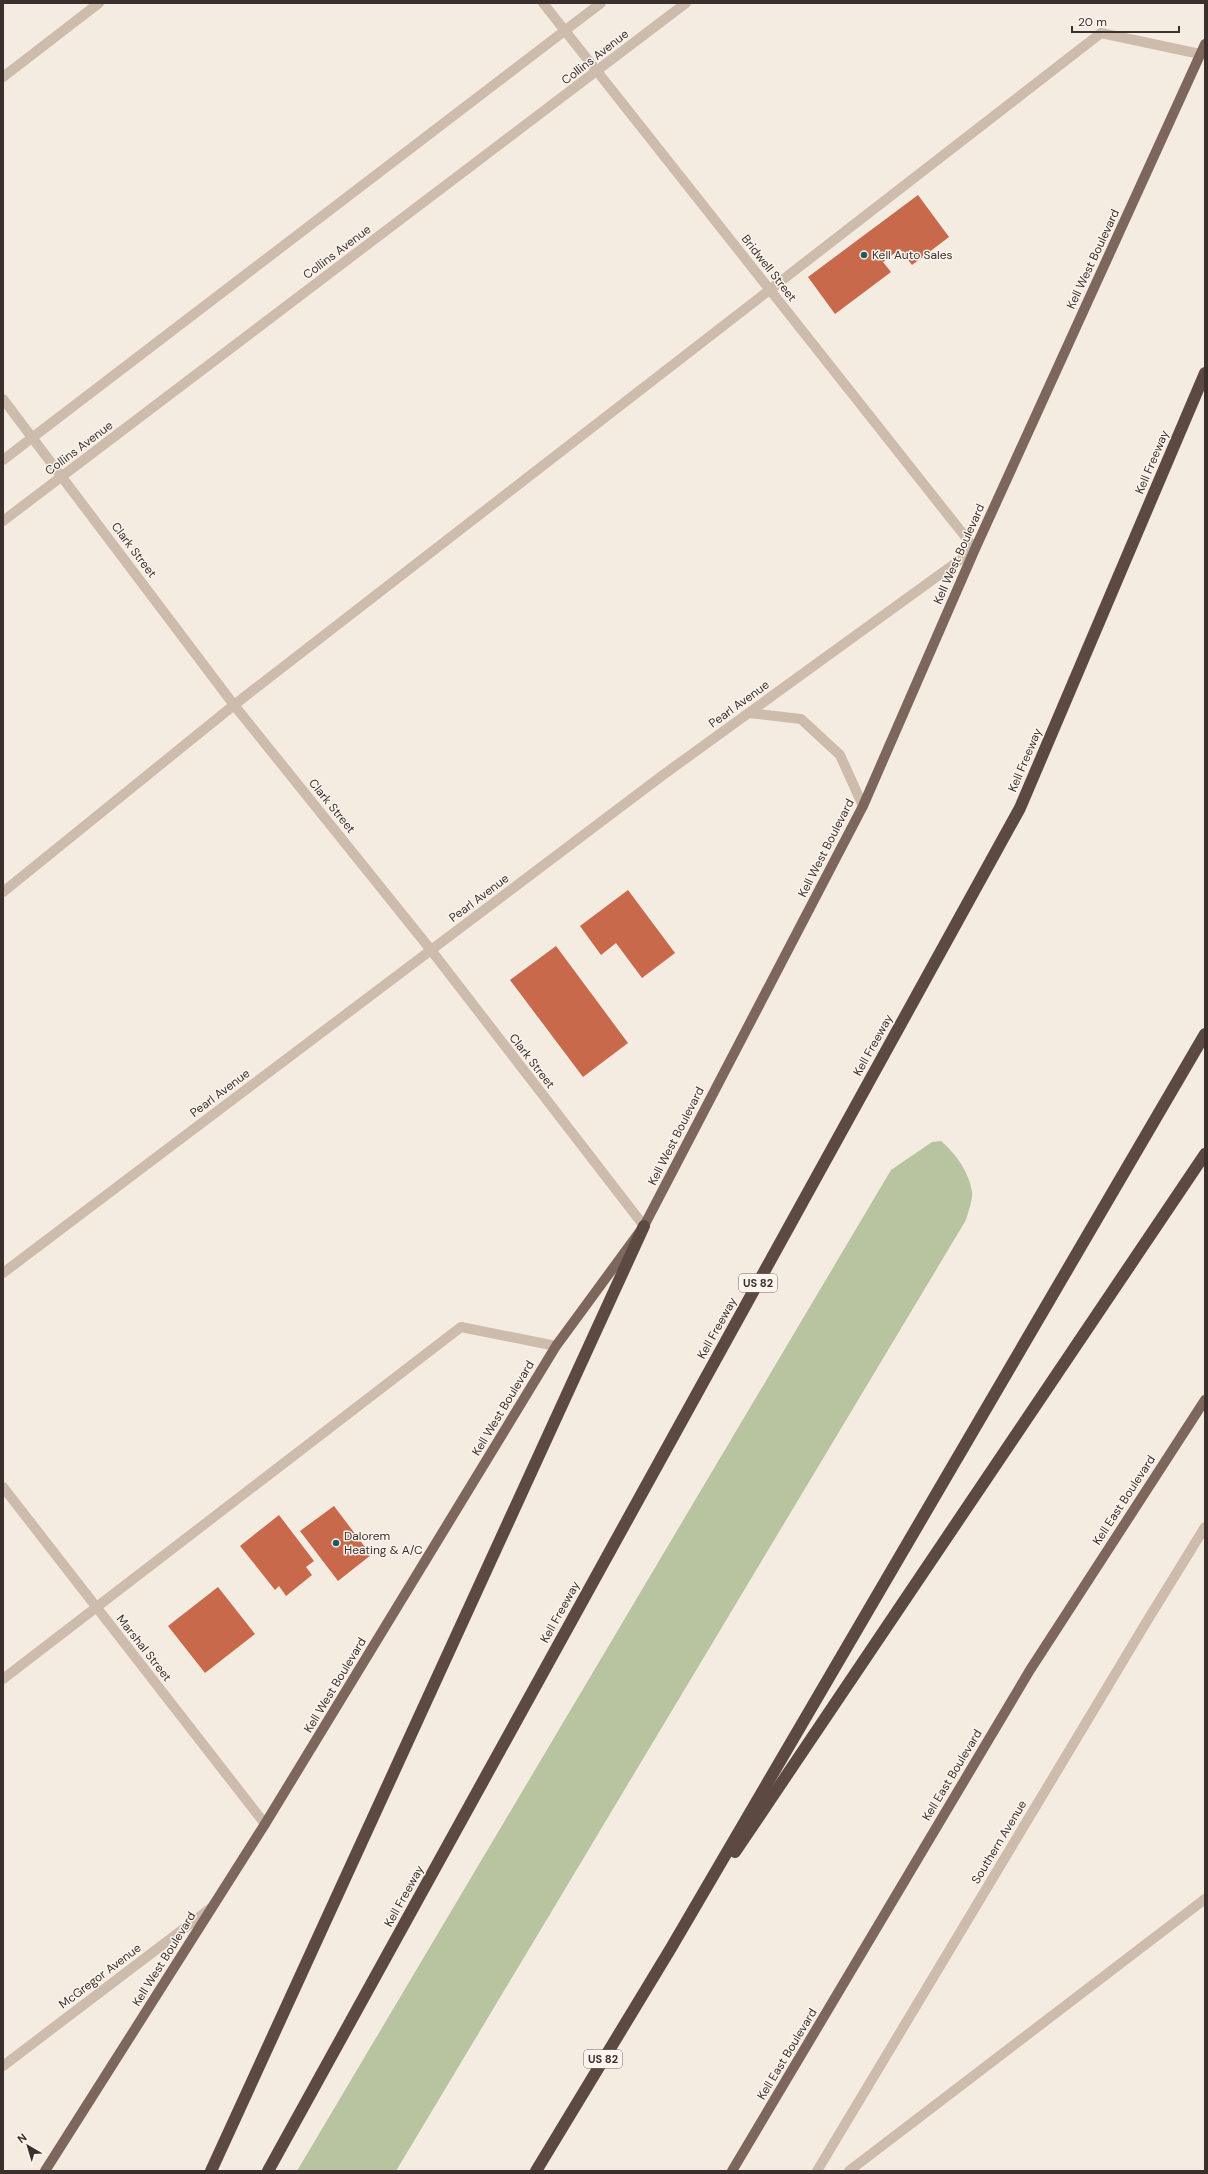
<svg xmlns="http://www.w3.org/2000/svg" width="1208" height="2174" font-family="'DM Sans',sans-serif">
	<style>
		.green { fill: #b8c4a0 }
		.building { fill: #c8694b }
		.lines { fill: none; stroke-linecap: round; stroke-linejoin: round }
		.minor { stroke: #cdbbac; stroke-width: 10 }
		.major { stroke: #7d675c; stroke-width: 10 }
		.highway { stroke: #5c4a42; stroke-width: 12 }
		.poi-dot { fill: #1f5a5e; stroke: #fbf5ee; stroke-width: 1.5 }
		.labels { text-anchor: middle; stroke-width: 3; stroke-linejoin: round; paint-order: stroke }
		.shield { fill: #fbf5ee; stroke: #756b66; stroke-width: 1 }
		.shield-label { font-size: 11px; font-weight: bold; fill: #3b302b }
		.street-label { font-size: 12px; fill: #3b302b; stroke: #fbf5ee }
		.poi-label { font-size: 12px; fill: #3b302b; stroke: #fbf5ee; text-anchor: start }
	</style>
	<rect width="100%" height="100%" fill="#f4ebe1"/>
	<path class="green" d="M 941,1141 C 956,1154 969,1172 972,1192 C 973,1200 968,1212 966,1220 L 396,2171 L 297,2171 L 891,1170 L 932,1142 Z"/>
	<g class="building">
		<path d="M 918,195 L 949,237 L 912,265 L 900,249 L 883,262 L 891,272 L 835,314 L 808,277 Z"/>
		<path d="M 628,890 L 675,953 L 642,978 L 616,943 L 601,955 L 580,926 Z"/>
		<path d="M 556,946 L 628,1043 L 583,1077 L 510,980 Z"/>
		<path d="M 334,1506 L 371,1555 L 338,1581 L 300,1531 Z"/>
		<path d="M 279,1515 L 314,1561 L 306,1567 L 312,1575 L 286,1596 L 279,1586 L 275,1590 L 240,1546 Z"/>
		<path d="M 218,1587 L 255,1634 L 205,1673 L 168,1626 Z"/>
	</g>
	<g class="lines">
		<g class="minor">
			<path d="M 3,77 L 99,3"/>
			<path d="M 3,399 L 234,705 L 431,950 L 644,1226"/>
			<path d="M 3,460 L 601,3"/>
			<path d="M 3,521 L 686,3"/>
			<path d="M 749,713 L 801,719 L 840,755 L 863,806"/>
			<path d="M 3,892 L 234,705 L 1101,33 L 1200,54"/>
			<path d="M 3,1273 L 663,775 L 975,549 L 543,3"/>
			<path d="M 3,1487 L 265,1824"/>
			<path d="M 3,1679 L 461,1327 L 556,1346"/>
			<path d="M 3,2066 L 211,1908"/>
			<path d="M 817,2171 L 1147,1621 L 1205,1527"/>
			<path d="M 849,2171 L 1205,1899"/>
		</g>
		<g class="major">
			<path d="M 45,2171 L 265,1824 L 556,1346 L 644,1226 L 863,806 L 975,549 L 1205,44"/>
			<path d="M 732,2171 L 1030,1670 L 1205,1400"/>
		</g>
		<g class="highway">
			<path d="M 735,1852 L 1205,1154"/>
			<path d="M 211,2171 L 644,1226"/>
			<path d="M 268,2171 L 1020,808 L 1205,373"/>
			<path d="M 536,2171 L 671,1948 L 1205,1034"/>
		</g>
	</g>
	<g class="poi-dot">
		<circle cx="864" cy="255" r="4"/>
		<circle cx="336" cy="1543" r="4"/>
	</g>
	<g class="labels">
		<g class="shield">
			<rect x="739" y="1274" width="38" height="18" rx="3"/>
			<rect x="584" y="2050" width="38" height="18" rx="3"/>
		</g>
		<g class="shield-label">
			<text x="758" y="1287">US 82</text>
			<text x="603" y="2063">US 82</text>
		</g>
		<g class="street-label">
			<text transform="translate(595 57) rotate(-38)" y="4">Collins Avenue</text>
			<text transform="translate(337 252) rotate(-37)" y="4">Collins Avenue</text>
			<text transform="translate(1093 259) rotate(-65)" y="4">Kell West Boulevard</text>
			<text transform="translate(769 268) rotate(52)" y="4">Bridwell Street</text>
			<text transform="translate(79 448) rotate(-37)" y="4">Collins Avenue</text>
			<text transform="translate(1152 462) rotate(-67)" y="4">Kell Freeway</text>
			<text transform="translate(134 550) rotate(53)" y="4">Clark Street</text>
			<text transform="translate(959 554) rotate(-66)" y="4">Kell West Boulevard</text>
			<text transform="translate(739 704) rotate(-36)" y="4">Pearl Avenue</text>
			<text transform="translate(1025 760) rotate(-67)" y="4">Kell Freeway</text>
			<text transform="translate(332 806) rotate(51)" y="4">Clark Street</text>
			<text transform="translate(826 848) rotate(-63)" y="4">Kell West Boulevard</text>
			<text transform="translate(479 898) rotate(-37)" y="4">Pearl Avenue</text>
			<text transform="translate(873 1045) rotate(-61)" y="4">Kell Freeway</text>
			<text transform="translate(532 1061) rotate(52)" y="4">Clark Street</text>
			<text transform="translate(220 1093) rotate(-37)" y="4">Pearl Avenue</text>
			<text transform="translate(676 1136) rotate(-63)" y="4">Kell West Boulevard</text>
			<text transform="translate(717 1328) rotate(-61)" y="4">Kell Freeway</text>
			<text transform="translate(503 1408) rotate(-59)" y="4">Kell West Boulevard</text>
			<text transform="translate(1124 1500) rotate(-57)" y="4">Kell East Boulevard</text>
			<text transform="translate(560 1612) rotate(-61)" y="4">Kell Freeway</text>
			<text transform="translate(144 1648) rotate(52)" y="4">Marshal Street</text>
			<text transform="translate(335 1685) rotate(-59)" y="4">Kell West Boulevard</text>
			<text transform="translate(952 1775) rotate(-59)" y="4">Kell East Boulevard</text>
			<text transform="translate(999 1842) rotate(-59)" y="4">Southern Avenue</text>
			<text transform="translate(404 1896) rotate(-61)" y="4">Kell Freeway</text>
			<text transform="translate(164 1959) rotate(-58)" y="4">Kell West Boulevard</text>
			<text transform="translate(100 1976) rotate(-37)" y="4">McGregor Avenue</text>
			<text transform="translate(787 2054) rotate(-59)" y="4">Kell East Boulevard</text>
		</g>
		<g class="poi-label">
			<text x="872" y="259">Kell Auto Sales</text>
			<text x="344" y="1540">Dalorem<tspan x="344" dy="14">Heating &amp; A/C</tspan></text>
		</g>
	</g>
	<rect width="1208" height="2174" fill="none" stroke="#3b302b" stroke-width="8"/>
	<g transform="translate(28 2146) rotate(322)" stroke="#fbf5ee" stroke-width="3" paint-order="stroke">
	<path d="M0-3L7 15L0 10L-7 15Z" fill="#3b302b"/>
	<text y="-6" font-size="11" font-weight="bold" text-anchor="middle" fill="#3b302b">N</text>
	</g>
	<path d="M1072 26v6h107v-6" fill="none" stroke="#3b302b" stroke-width="2"/>
	<text x="1078" y="26" font-size="12" fill="#3b302b" stroke="#fbf5ee" stroke-width="3" paint-order="stroke">20 m</text>
</svg>
